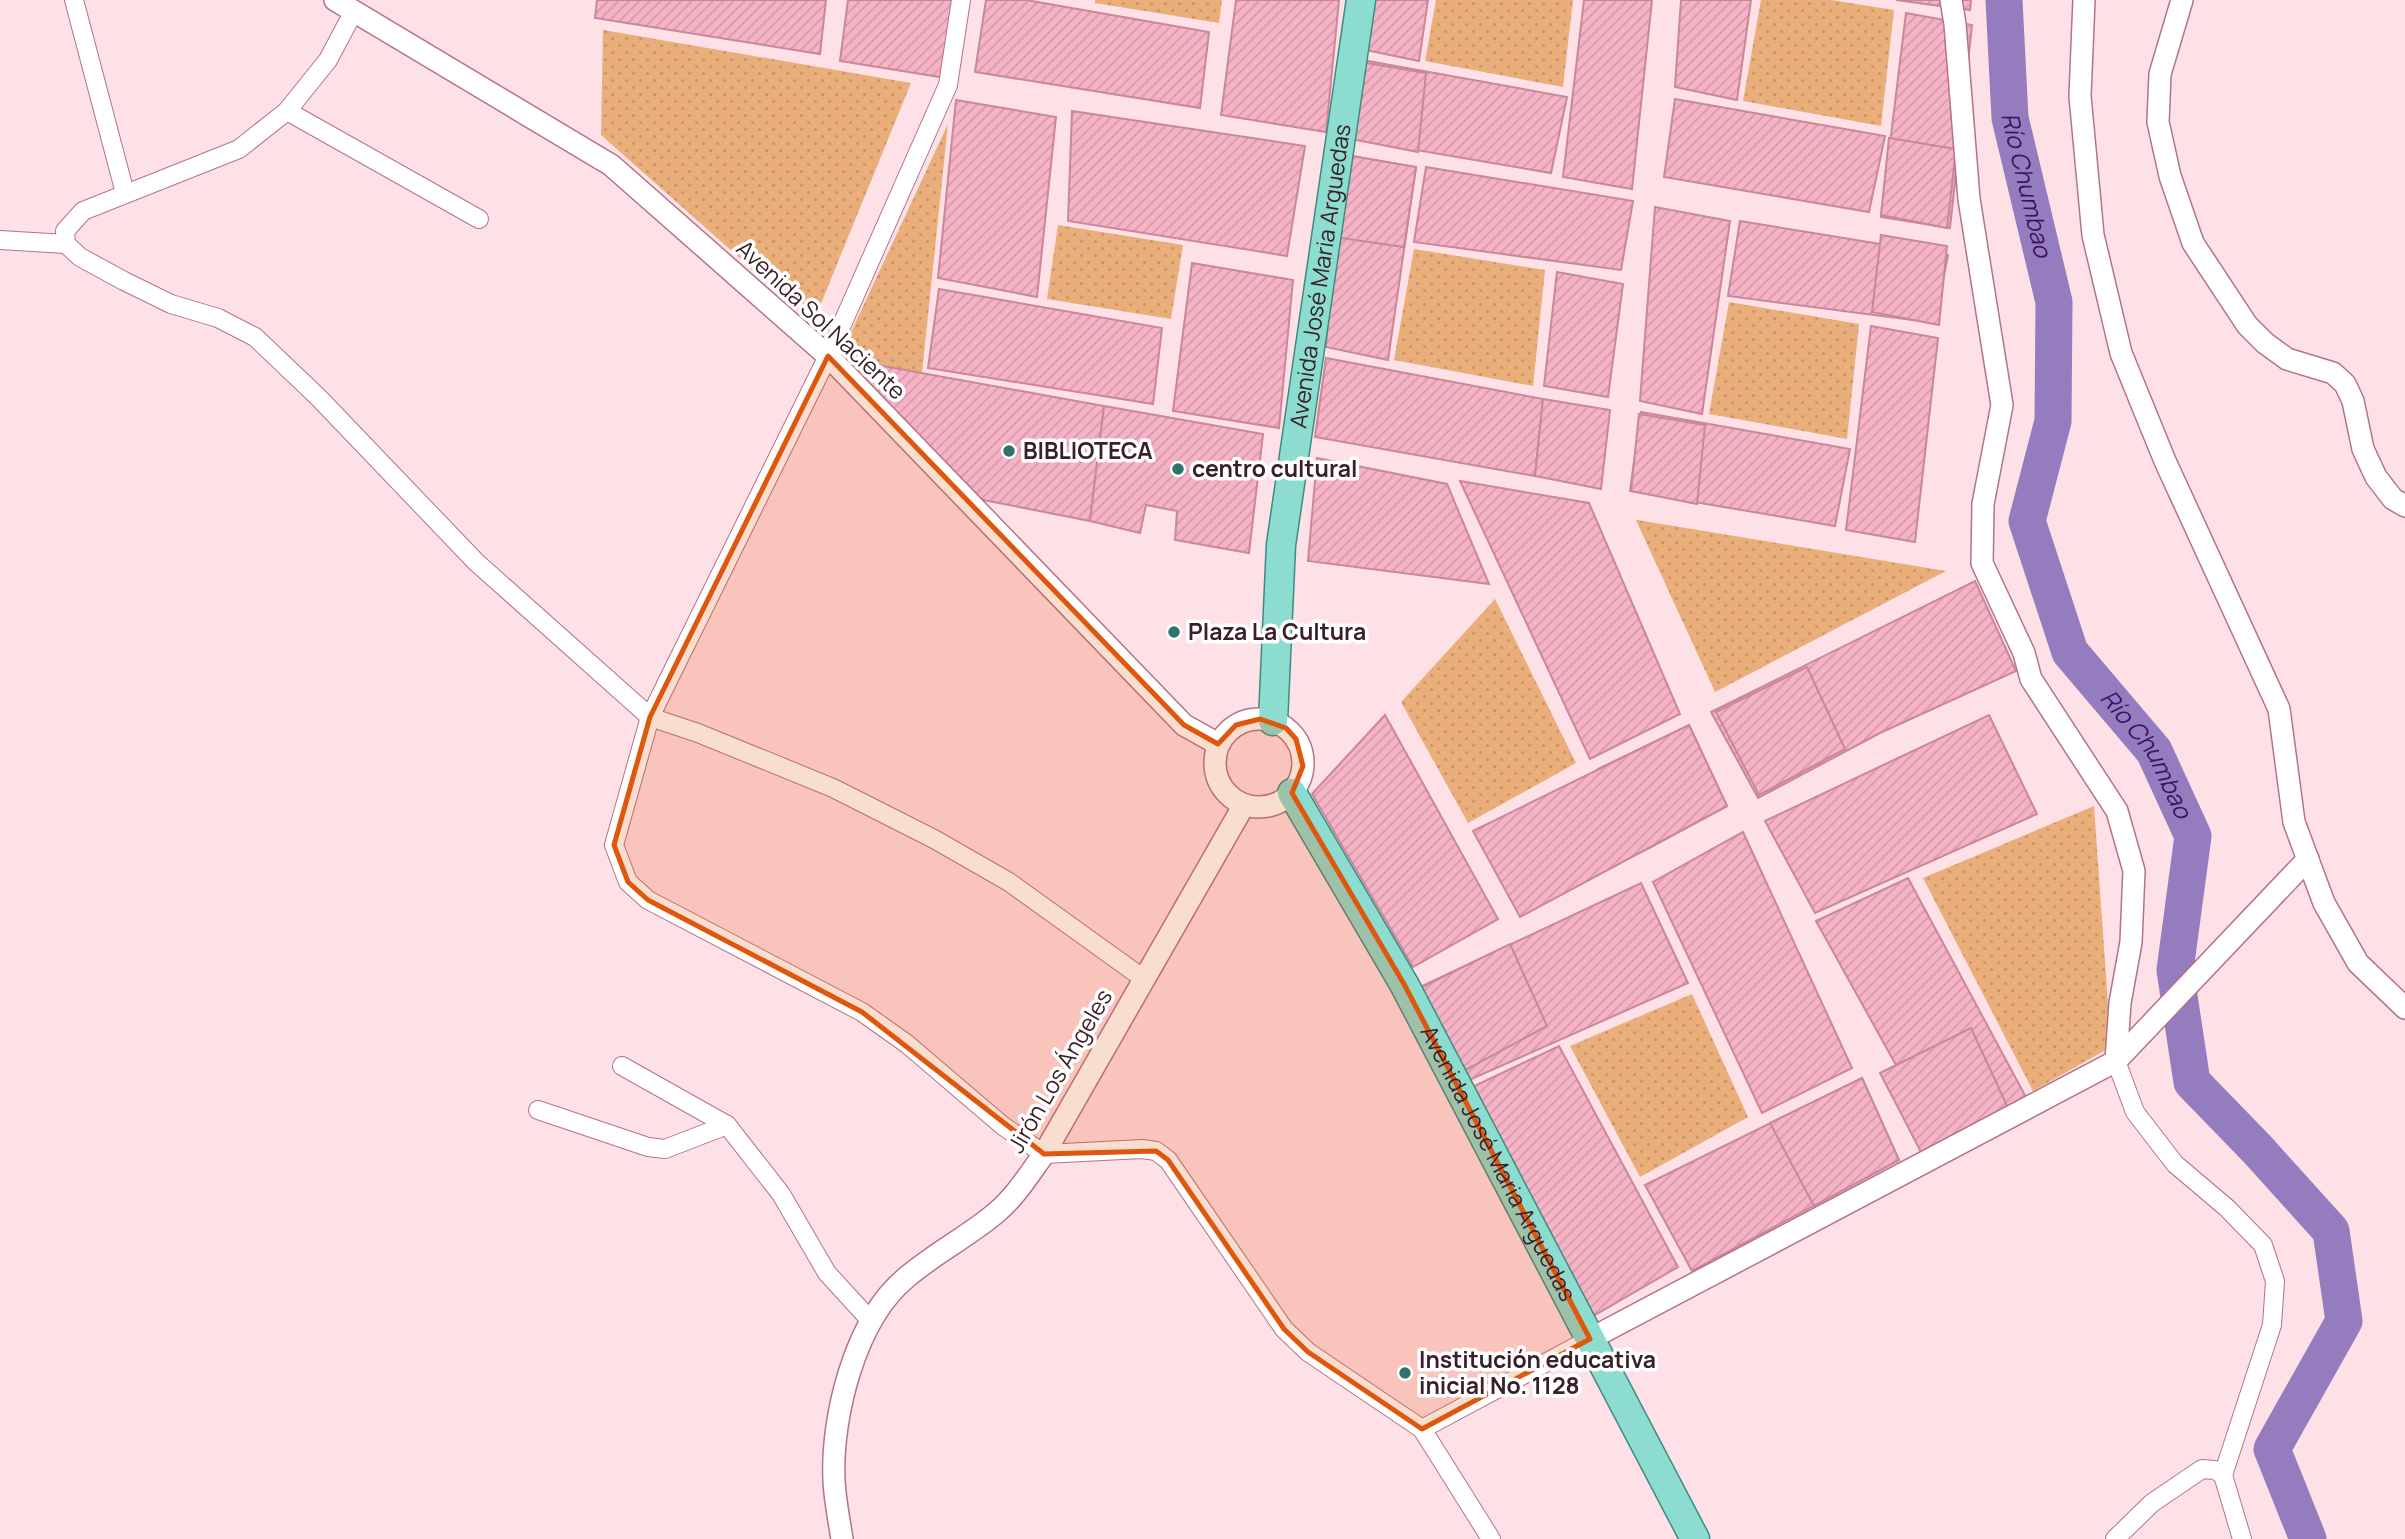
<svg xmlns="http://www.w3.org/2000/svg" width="2405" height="1539" font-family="Manrope,sans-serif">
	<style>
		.park { fill: url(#park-dots) }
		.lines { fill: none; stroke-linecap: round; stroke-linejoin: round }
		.river { stroke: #957cbe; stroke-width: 37 }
		.building { fill: url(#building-hatch); stroke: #ca879a; stroke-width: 2 }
		.minor-casing { stroke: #b57387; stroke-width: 20 }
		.tertiary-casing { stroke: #b57387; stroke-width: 24 }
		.primary-casing { stroke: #3d8b81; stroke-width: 31 }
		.minor { stroke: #fff; stroke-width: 18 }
		.tertiary { stroke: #fff; stroke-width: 21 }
		.primary { stroke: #8cdcd0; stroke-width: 28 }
		.marked { fill: #df560d; fill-opacity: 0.2; stroke: #df560d; stroke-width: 5; stroke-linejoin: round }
		.poi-dot { fill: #2f7469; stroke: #fff; stroke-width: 2.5 }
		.labels { text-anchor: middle; stroke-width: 7; stroke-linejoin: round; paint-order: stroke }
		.street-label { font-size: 23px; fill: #391f27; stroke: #fff }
		.poi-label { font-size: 23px; font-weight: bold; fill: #391f27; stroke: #fff; text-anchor: start }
		.water-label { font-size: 24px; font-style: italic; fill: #3a1363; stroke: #fff }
	</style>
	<defs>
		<pattern id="park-dots" width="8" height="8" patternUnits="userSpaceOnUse" patternTransform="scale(1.75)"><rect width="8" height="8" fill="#eaae7b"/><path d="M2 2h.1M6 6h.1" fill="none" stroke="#c9956a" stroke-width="1.8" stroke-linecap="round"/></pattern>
		<pattern id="building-hatch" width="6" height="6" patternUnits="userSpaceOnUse" patternTransform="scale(1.75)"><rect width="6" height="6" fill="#f6b3c6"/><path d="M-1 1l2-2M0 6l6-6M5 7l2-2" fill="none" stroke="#d49aaa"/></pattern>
	</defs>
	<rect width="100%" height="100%" fill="#fee0e7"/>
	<g class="park">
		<path d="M 1095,0 L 1222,0 L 1219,23 L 1095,3 Z"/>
		<path d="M 1436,0 L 1573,0 L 1563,87 L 1425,61 Z"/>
		<path d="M 1761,0 L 1831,0 L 1894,10 L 1881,126 L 1743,101 Z"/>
		<path d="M 603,30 L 911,83 L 813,323 L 601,135 Z"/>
		<path d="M 948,124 L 922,373 L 839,358 Z"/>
		<path d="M 1058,225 L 1183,245 L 1171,319 L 1047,299 Z"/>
		<path d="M 1414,249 L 1545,270 L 1533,386 L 1394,360 Z"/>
		<path d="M 1729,302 L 1859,324 L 1847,439 L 1709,414 Z"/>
		<path d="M 1636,520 L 1637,520 L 1946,571 L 1715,692 Z"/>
		<path d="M 1495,599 L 1576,763 L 1468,823 L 1401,702 Z"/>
		<path d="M 2094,806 L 2111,1047 L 2033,1091 L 1923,878 Z"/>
		<path d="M 1692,994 L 1748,1117 L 1640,1177 L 1570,1046 Z"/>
	</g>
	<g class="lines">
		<path class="river" id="s1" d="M 2004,0 L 2010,118 L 2054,302 L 2053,421 L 2027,521 L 2070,652 L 2154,751 L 2193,836 L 2175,970 L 2192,1082 L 2258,1150 L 2331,1231 L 2344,1321 L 2272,1449 L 2308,1539"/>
	</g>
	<g class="building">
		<path d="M 597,0 L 826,0 L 820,54 L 595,18 Z"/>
		<path d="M 848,0 L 953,0 L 946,78 L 840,61 Z"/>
		<path d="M 986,0 L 1026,0 L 1209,32 L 1200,108 L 975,72 Z"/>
		<path d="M 1236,0 L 1339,0 L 1326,132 L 1221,115 Z"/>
		<path d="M 1360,0 L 1428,0 L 1419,61 L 1356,48 Z"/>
		<path d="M 1584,0 L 1652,0 L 1632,189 L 1563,177 Z"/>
		<path d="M 1681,0 L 1751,0 L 1737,100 L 1675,87 Z"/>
		<path d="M 1896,0 L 1971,0 L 1970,10 Z"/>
		<path d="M 1906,13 L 1972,25 L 1950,228 L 1881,217 Z"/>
		<path d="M 1357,59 L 1567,97 L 1551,173 L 1346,138 Z"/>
		<path d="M 1360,62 L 1426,73 L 1418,152 L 1351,139 Z"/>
		<path d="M 1675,99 L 1885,136 L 1869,212 L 1664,177 Z"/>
		<path d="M 956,100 L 1056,117 L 1037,297 L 938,278 Z"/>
		<path d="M 1072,111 L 1305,146 L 1287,256 L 1068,221 Z"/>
		<path d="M 1889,138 L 1956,149 L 1947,228 L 1881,215 Z"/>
		<path d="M 1340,154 L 1416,167 L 1388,360 L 1326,347 Z"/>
		<path d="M 1340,154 L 1416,167 L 1404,247 L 1334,237 Z"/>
		<path d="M 1426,167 L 1633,201 L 1621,270 L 1414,242 Z"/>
		<path d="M 1655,207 L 1730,221 L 1702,414 L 1640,401 Z"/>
		<path d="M 1740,221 L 1948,255 L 1935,323 L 1728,296 Z"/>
		<path d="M 1881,235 L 1947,246 L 1939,325 L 1872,312 Z"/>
		<path d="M 1192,263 L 1293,280 L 1279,428 L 1173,411 Z"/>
		<path d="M 1557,272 L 1623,284 L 1608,397 L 1544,386 Z"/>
		<path d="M 939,289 L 1162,328 L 1153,404 L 928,368 Z"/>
		<path d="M 1871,326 L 1938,338 L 1915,542 L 1846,530 Z"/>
		<path d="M 828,356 L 1104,406 L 1090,521 L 963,496 Z"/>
		<path d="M 1326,358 L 1543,399 L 1535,476 L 1315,437 Z"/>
		<path d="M 1543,399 L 1610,410 L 1601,489 L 1535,476 Z"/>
		<path d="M 1104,406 L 1263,434 L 1249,553 L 1175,540 L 1177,511 L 1146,505 L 1140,533 L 1090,521 Z"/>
		<path d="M 1641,412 L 1850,449 L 1835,526 L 1630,491 Z"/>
		<path d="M 1639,414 L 1705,425 L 1697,504 L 1631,491 Z"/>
		<path d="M 1317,458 L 1447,484 L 1489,584 L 1308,561 Z"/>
		<path d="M 1460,481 L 1589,503 L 1680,714 L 1590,759 Z"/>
		<path d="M 1975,581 L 2016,671 L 1880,733 L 1758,798 L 1711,712 Z"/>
		<path d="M 1807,667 L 1845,749 L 1759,795 L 1716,712 Z"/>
		<path d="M 1385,715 L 1498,919 L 1413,967 L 1312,794 Z"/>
		<path d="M 1989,715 L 2037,814 L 1815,913 L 1765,821 Z"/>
		<path d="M 1689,725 L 1727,806 L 1642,852 L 1598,769 Z"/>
		<path d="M 1689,725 L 1727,806 L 1520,917 L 1473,831 Z"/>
		<path d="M 1743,832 L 1852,1068 L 1762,1113 L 1653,882 Z"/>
		<path d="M 1908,878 L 2027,1099 L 1942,1148 L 1816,921 Z"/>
		<path d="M 1641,883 L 1688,983 L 1467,1081 L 1416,989 Z"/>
		<path d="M 1510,944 L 1547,1026 L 1462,1072 L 1418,989 Z"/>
		<path d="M 1971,1028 L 2009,1110 L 1923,1156 L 1880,1073 Z"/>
		<path d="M 1559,1046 L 1678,1267 L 1593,1316 L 1468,1089 Z"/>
		<path d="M 1862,1078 L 1899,1160 L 1692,1271 L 1645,1185 Z"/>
		<path d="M 1862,1078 L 1899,1160 L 1814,1206 L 1770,1123 Z"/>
	</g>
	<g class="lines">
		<g class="minor-casing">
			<g id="minor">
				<path d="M 74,0 L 125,193"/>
				<path d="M 961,0 L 948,85 L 828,356 L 650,717 L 614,845 L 628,882 L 648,900 L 862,1012 L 907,1044 L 1003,1126 L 1044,1154 L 1142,1149 L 1156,1151 L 1168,1160 L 1284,1329 L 1308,1352 L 1422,1429 L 1491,1539"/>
				<path d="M 354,11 L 328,60 L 287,111 L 239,149 L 83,211 L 65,231 L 66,244 L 80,257 L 124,281 L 171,304 L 218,318 L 255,337 L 319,398 L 476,562 L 650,717 L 698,733 L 833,788 L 934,839 L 1009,882 L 1144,979"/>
				<path d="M 287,111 L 479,219"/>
				<path d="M 0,240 L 66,244"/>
				<path d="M 2116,1061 L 2135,1112 L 2175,1164 L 2227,1208 L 2263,1245 L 2275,1281 L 2272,1325 L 2223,1475"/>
				<path d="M 622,1066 L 727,1125 L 781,1194 L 827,1273 L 870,1320"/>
				<path d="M 538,1110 L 648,1147 L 665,1149 L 727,1125"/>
				<path d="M 1422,1429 L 1590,1339"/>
				<path d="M 2115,1539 L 2152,1503 L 2202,1469 L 2215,1470 L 2223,1475 L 2242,1539"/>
			</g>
		</g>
		<g class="tertiary-casing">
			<g id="tertiary">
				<path d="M 335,0 L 611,165 L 828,356 L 1184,725 L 1218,744"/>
				<path d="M 1951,0 L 1955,24 L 1969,199 L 2002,405 L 1983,504 L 1982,563 L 2024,653 L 2031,679 L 2117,811 L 2134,871 L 2131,942 L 2120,1003 L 2116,1061"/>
				<path d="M 2084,0 L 2080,96 L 2093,235 L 2121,353 L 2165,461 L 2279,709 L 2294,822 L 2324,903 L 2358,963 L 2405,1008"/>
				<path d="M 2182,0 L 2160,74 L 2158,122 L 2170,176 L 2193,243 L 2247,325 L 2265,343 L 2287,359 L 2333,373 L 2345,384 L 2353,401 L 2363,449 L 2376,477 L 2393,499 L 2405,506"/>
				<circle cx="1259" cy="763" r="44"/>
				<path d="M 1590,1339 L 2116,1061 L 2308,859"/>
				<path d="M 842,1539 C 839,1520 835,1500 834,1481 C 831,1417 855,1319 907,1277 C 935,1253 969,1236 997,1212 C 1016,1196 1030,1173 1044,1154 L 1244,805"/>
			</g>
		</g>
		<g class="primary-casing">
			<g id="primary">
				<path id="s2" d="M 1273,721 L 1281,545 L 1361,0"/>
				<path id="s3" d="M 1292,793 L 1404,984 L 1695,1539"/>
			</g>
		</g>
		<use href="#minor" class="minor"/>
		<use href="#tertiary" class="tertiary"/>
		<use href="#primary" class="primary"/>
	</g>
	<path class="marked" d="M 828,356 L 1184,725 L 1218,744 L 1236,725 L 1260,719 L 1286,728 L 1296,739 L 1303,766 L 1292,793 L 1404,984 L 1590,1339 L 1422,1429 L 1308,1352 L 1284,1329 L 1168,1160 L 1156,1151 L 1044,1154 L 862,1012 L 648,900 L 628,882 L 614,845 L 650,717 Z"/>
	<g class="poi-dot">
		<circle cx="1009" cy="451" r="7"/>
		<circle cx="1178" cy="469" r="7"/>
		<circle cx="1174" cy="632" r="7"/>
		<circle cx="1405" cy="1373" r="7"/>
	</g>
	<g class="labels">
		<g class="street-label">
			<text dy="8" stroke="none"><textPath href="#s2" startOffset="448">Avenida José Maria Arguedas</textPath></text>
			<text transform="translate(821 320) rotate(43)" y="8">Avenida Sol Naciente</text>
			<text transform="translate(1060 1071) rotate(-60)" y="8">Jirón Los Ángeles</text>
			<text dy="8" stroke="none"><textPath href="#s3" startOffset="424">Avenida José Maria Arguedas</textPath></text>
		</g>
		<g class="poi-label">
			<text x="1023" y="459">BIBLIOTECA</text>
			<text x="1192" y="477">centro cultural</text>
			<text x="1188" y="640">Plaza La Cultura</text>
			<text x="1419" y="1368">Institución educativa<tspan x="1419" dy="26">inicial No. 1128</tspan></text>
		</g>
		<g class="water-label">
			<text dy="8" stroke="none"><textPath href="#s1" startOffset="187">Río Chumbao</textPath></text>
			<text dy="8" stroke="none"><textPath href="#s1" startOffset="796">Río Chumbao</textPath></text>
		</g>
	</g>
</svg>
